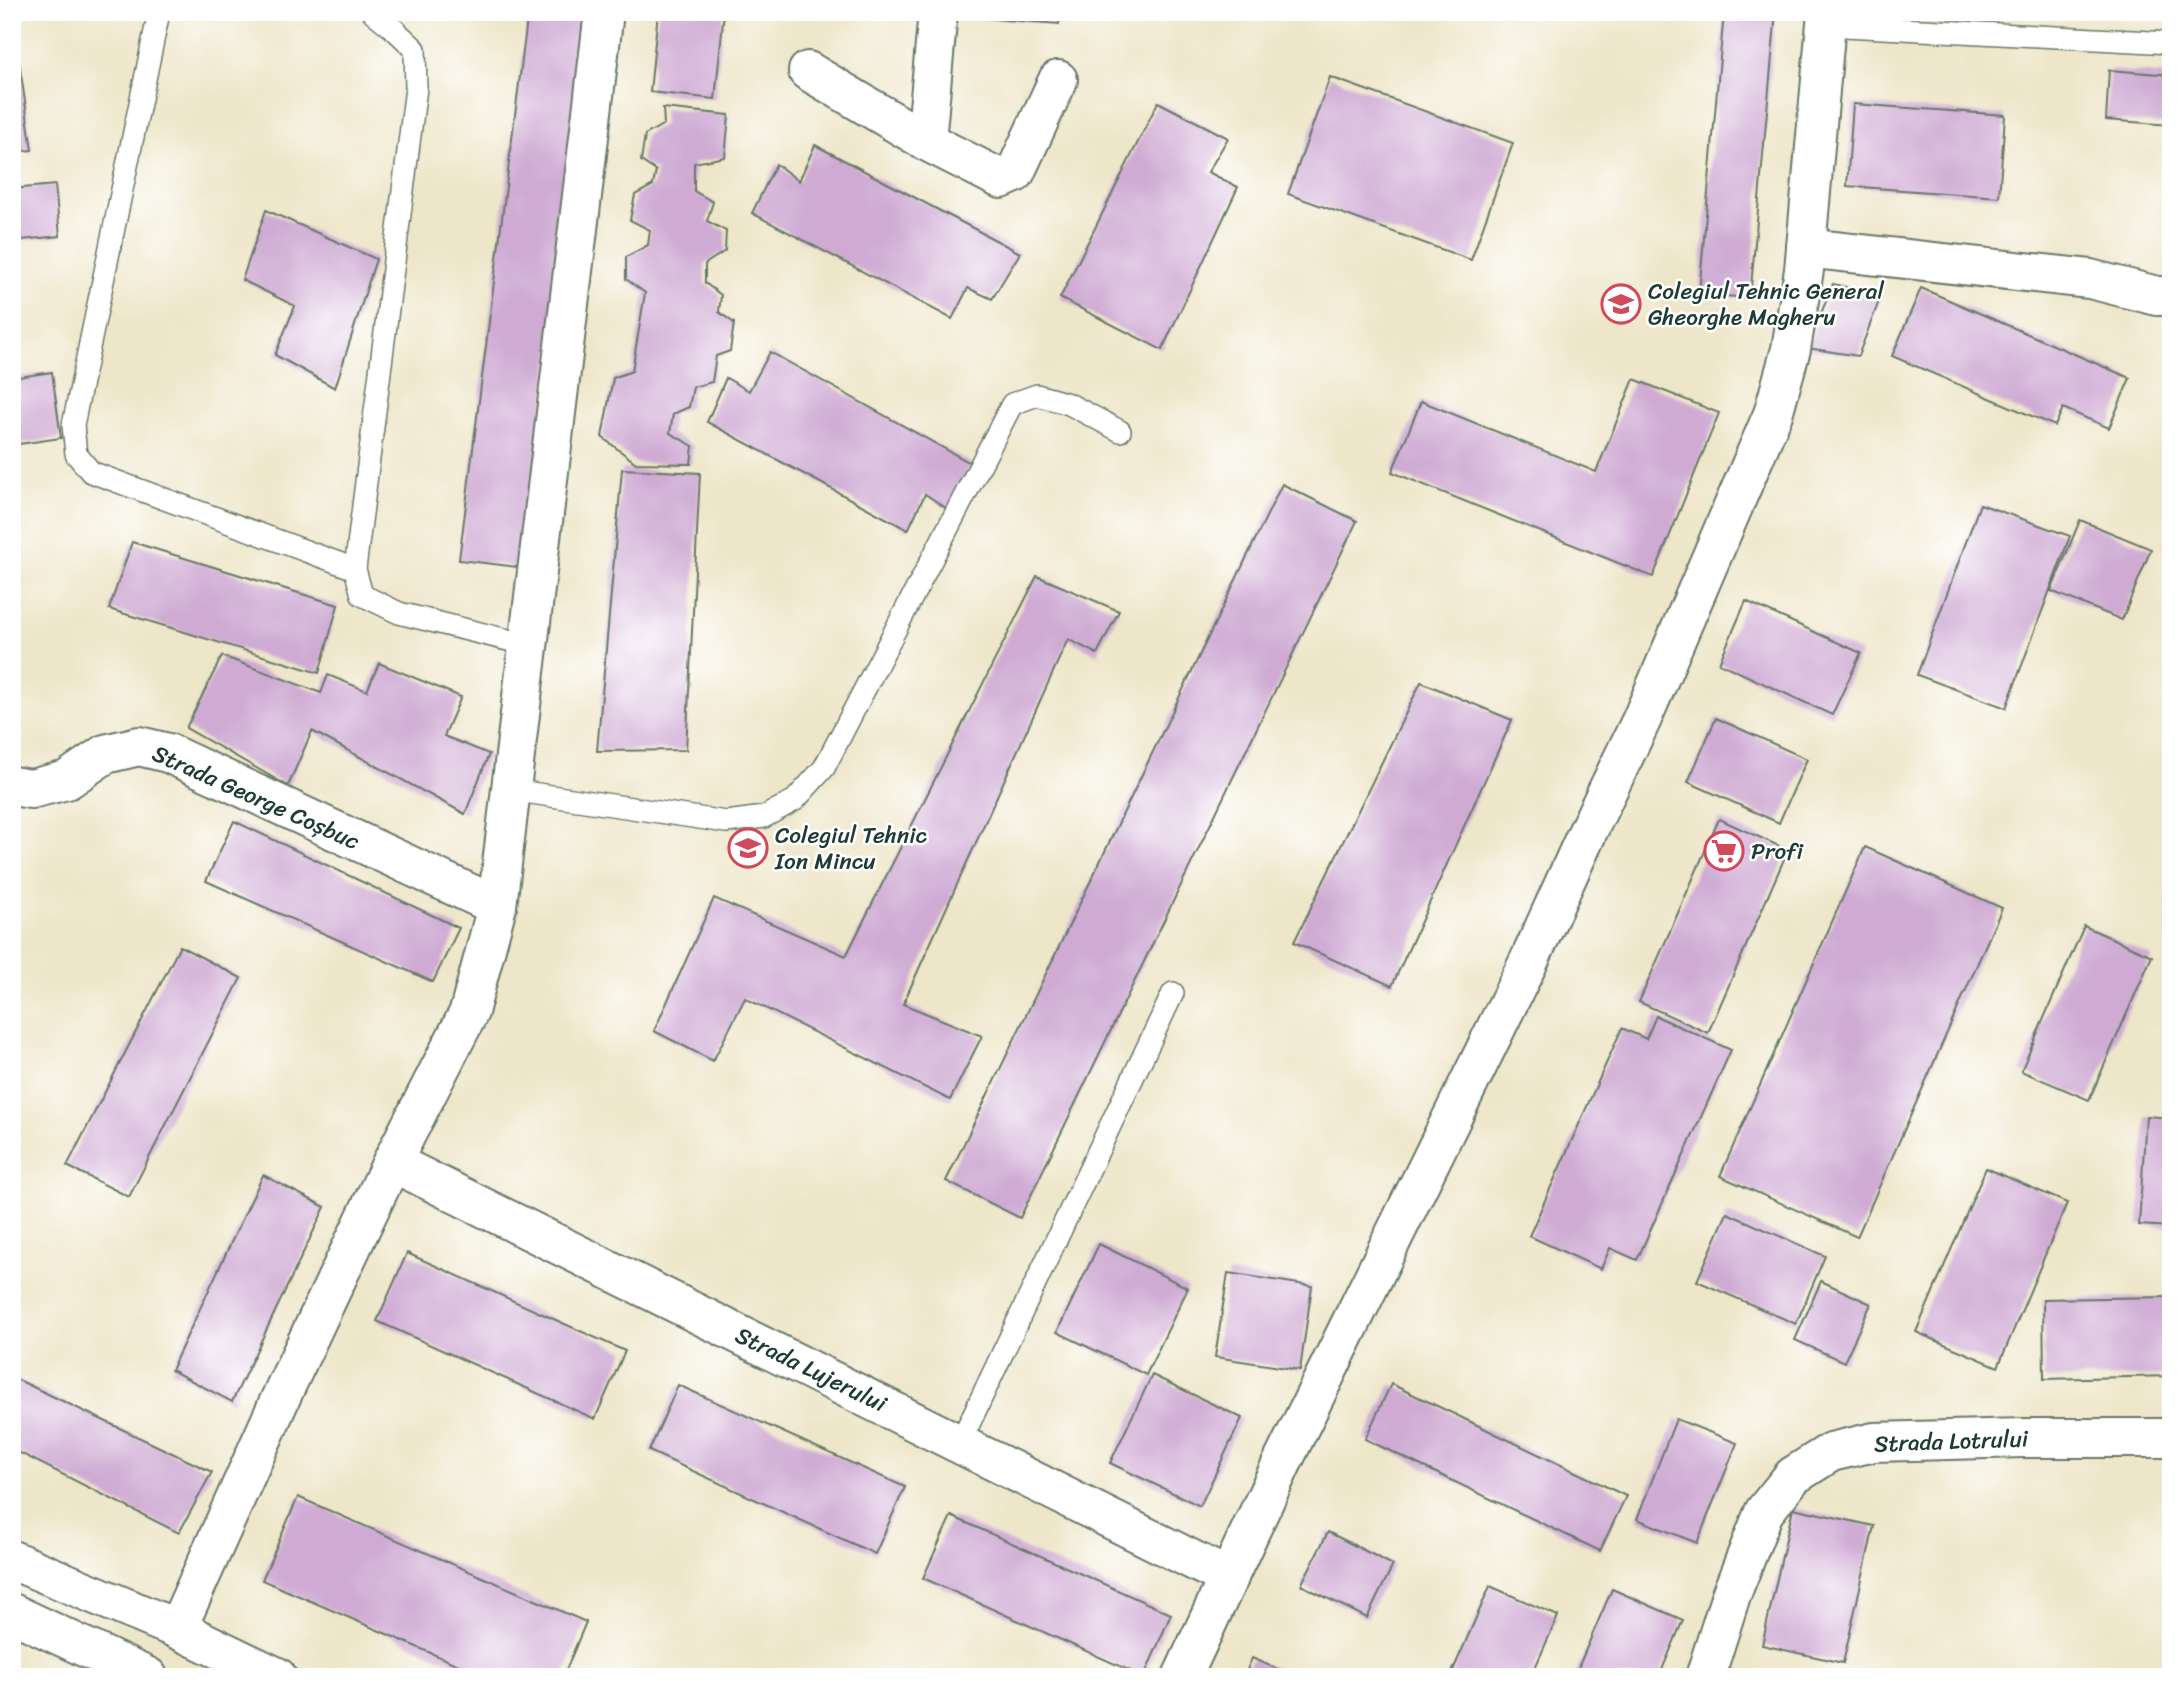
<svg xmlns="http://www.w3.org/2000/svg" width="2183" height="1689" font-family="Sriracha,sans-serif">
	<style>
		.building { fill: #cfabd4 }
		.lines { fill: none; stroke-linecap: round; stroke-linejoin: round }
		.service-casing { stroke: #677868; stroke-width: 24 }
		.minor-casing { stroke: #677868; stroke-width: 42 }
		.tertiary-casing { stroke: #677868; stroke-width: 42 }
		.primary-casing { stroke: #677868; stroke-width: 42 }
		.service { stroke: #fff; stroke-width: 21 }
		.minor { stroke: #fff; stroke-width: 38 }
		.tertiary { stroke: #fff; stroke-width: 38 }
		.primary { stroke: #fff; stroke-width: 38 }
		.labels { text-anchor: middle; stroke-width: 5; stroke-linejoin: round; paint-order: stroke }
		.poi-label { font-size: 23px; fill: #1f3d34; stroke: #fff; text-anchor: start }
		.street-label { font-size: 23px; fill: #1f3d34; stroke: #fff }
	</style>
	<rect width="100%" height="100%" fill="#fff"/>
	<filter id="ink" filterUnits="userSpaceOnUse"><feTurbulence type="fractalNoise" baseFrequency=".0143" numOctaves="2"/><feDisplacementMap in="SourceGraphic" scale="14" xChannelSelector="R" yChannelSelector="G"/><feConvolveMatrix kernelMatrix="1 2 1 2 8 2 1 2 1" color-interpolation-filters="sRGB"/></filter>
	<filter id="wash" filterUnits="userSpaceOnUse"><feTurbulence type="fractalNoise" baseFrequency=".00686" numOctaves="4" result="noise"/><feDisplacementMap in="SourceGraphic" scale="28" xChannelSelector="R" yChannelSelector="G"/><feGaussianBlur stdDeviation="1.57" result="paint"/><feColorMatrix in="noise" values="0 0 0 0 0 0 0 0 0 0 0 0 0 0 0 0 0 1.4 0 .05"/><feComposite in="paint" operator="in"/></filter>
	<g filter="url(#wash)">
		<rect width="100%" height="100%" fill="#eee6c9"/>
		<g id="blocks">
			<g class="building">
				<path d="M 528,12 L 588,12 L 526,568 L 459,560 Z"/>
				<path d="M 658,12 L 724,12 L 715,99 L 650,92 Z"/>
				<path d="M 971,12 L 1060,12 L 1059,24 L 971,17 Z"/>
				<path d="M 1724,12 L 1776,12 L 1750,298 L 1699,294 Z"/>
				<path d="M 12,60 L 19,60 L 32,150 L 12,152 Z"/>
				<path d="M 2109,70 L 2171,75 L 2171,125 L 2106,120 Z"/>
				<path d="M 1330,77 L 1513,143 L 1471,260 L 1288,194 Z"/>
				<path d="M 1158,102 L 1228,138 L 1208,172 L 1238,187 L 1162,350 L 1060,298 Z"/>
				<path d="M 1853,104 L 2005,115 L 1999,197 L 1847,186 Z"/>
				<path d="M 663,108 L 729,115 L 725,157 L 694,163 L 694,191 L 713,202 L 707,221 L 726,231 L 725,251 L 705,264 L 705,283 L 721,295 L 719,312 L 734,323 L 730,351 L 716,356 L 712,382 L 693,387 L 689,407 L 673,414 L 670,433 L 693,446 L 691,464 L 636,463 L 602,437 L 613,378 L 632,371 L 645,293 L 626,279 L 626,257 L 648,245 L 650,230 L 630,220 L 635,195 L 653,185 L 656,171 L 641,161 L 645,135 L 664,124 Z"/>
				<path d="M 815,145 L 1020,253 L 992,299 L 968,288 L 952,319 L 752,213 L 776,164 L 799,181 Z"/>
				<path d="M 55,185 L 60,236 L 12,241 L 12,189 Z"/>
				<path d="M 266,210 L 376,259 L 335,388 L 275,355 L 295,306 L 242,280 Z"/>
				<path d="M 1833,284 L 1881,296 L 1858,356 L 1807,348 Z"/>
				<path d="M 1921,288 L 2130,378 L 2109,428 L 2063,408 L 2055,426 L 1892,356 Z"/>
				<path d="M 770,352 L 972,464 L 949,510 L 925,494 L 908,530 L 707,422 L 726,378 L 749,391 Z"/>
				<path d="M 52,372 L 61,438 L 12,445 L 12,378 Z"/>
				<path d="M 1634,379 L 1719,413 L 1653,577 L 1392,472 L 1421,401 L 1596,472 Z"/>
				<path d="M 622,469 L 700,473 L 686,750 L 597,751 Z"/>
				<path d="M 1282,484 L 1357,521 L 1020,1218 L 946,1181 Z"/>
				<path d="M 1980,504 L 2070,536 L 2006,708 L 1917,675 Z"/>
				<path d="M 2080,520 L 2151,549 L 2122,620 L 2051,591 Z"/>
				<path d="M 132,542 L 338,605 L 319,673 L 109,609 Z"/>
				<path d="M 1037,576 L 1119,611 L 1097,654 L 1068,639 L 903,1004 L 982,1036 L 950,1100 L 745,998 L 713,1061 L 654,1031 L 714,898 L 846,956 Z"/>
				<path d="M 1746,601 L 1861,653 L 1832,715 L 1719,663 Z"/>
				<path d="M 222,656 L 321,693 L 328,675 L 367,691 L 379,663 L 461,697 L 444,736 L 489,754 L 465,814 L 312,731 L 288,786 L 186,728 Z"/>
				<path d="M 1421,682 L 1512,720 L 1392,986 L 1294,942 Z"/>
				<path d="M 1716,718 L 1807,759 L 1779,823 L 1688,782 Z"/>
				<path d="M 2169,811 L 2171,811 L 2171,853 L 2166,853 Z"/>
				<path d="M 1719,819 L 1788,850 L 1708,1033 L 1639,1002 Z"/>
				<path d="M 234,821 L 459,928 L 433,982 L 206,881 Z"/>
				<path d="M 1865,847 L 2002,908 L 1857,1237 L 1720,1176 Z"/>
				<path d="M 2168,886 L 2171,886 L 2171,943 L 2167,943 Z"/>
				<path d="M 2084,926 L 2152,956 L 2089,1100 L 2021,1071 Z"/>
				<path d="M 180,946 L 241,978 L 129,1197 L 67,1166 Z"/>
				<path d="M 1656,1016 L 1731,1050 L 1637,1260 L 1610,1248 L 1601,1269 L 1529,1236 L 1622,1028 L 1646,1039 Z"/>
				<path d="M 2146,1116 L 2171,1118 L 2171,1227 L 2139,1225 Z"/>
				<path d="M 1986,1168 L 2067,1203 L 1998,1367 L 1916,1332 Z"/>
				<path d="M 263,1175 L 325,1207 L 232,1402 L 171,1370 Z"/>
				<path d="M 1727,1213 L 1825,1256 L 1796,1324 L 1697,1281 Z"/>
				<path d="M 1099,1244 L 1188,1288 L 1146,1375 L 1057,1332 Z"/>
				<path d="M 407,1253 L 625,1351 L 595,1419 L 377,1321 Z"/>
				<path d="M 1228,1273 L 1312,1286 L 1300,1370 L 1215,1357 Z"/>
				<path d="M 1821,1281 L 1871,1304 L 1844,1362 L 1795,1340 Z"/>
				<path d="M 2171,1297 L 2171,1376 L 2044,1379 L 2043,1299 Z"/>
				<path d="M 1152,1375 L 1242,1418 L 1200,1506 L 1110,1463 Z"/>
				<path d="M 12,1377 L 212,1472 L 179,1533 L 12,1449 Z"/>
				<path d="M 1391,1384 L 1626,1496 L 1600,1551 L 1365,1439 Z"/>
				<path d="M 678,1385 L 905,1487 L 875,1554 L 649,1451 Z"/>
				<path d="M 1676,1419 L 1737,1443 L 1697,1543 L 1637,1519 Z"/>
				<path d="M 298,1497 L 586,1622 L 563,1677 L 486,1677 L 262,1580 Z"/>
				<path d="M 1793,1508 L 1874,1526 L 1843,1663 L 1762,1645 Z"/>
				<path d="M 951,1516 L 1171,1614 L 1144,1677 L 923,1578 Z"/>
				<path d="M 1328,1532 L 1393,1565 L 1367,1618 L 1301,1585 Z"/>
				<path d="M 1490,1586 L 1558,1616 L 1531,1677 L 1450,1677 Z"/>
				<path d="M 1612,1589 L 1683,1620 L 1659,1677 L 1574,1677 Z"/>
				<path d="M 1252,1658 L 1296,1677 L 1244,1677 Z"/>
			</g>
		</g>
	</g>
	<g filter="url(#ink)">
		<use href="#blocks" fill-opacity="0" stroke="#677868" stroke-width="2"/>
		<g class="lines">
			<g class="service-casing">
				<g id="service">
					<path d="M 159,12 L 73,425 L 76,454 L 91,472 L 355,569"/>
					<path d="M 373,12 L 395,30 L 415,49 L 416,88 L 355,569 L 362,595 L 399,613 L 528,645"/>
					<path d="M 1825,25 L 2171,43"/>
					<path d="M 511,790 L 726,822 L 764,817 L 795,800 L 824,768 L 1012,404 L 1037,395 L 1069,404 L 1120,431"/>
					<path d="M 960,1443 L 1173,993"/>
				</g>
			</g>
			<g class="minor-casing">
				<g id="minor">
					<path d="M 938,12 L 926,141 L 1001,179 L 1015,173 L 1058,80"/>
					<path d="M 808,71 L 926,141"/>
					<path d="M 1806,248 L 2090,279 L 2157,296 L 2171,296"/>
					<path d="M 12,786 L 31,789 L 67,780 L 105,754 L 139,746 L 168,753 L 497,906"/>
					<path d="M 392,1162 L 1229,1578"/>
					<path d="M 177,1629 L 286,1386 L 392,1162 L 469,1012 L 497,906 L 604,12"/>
					<path d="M 1182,1677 L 1282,1463 L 1530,959 L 1588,831 L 1641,721 L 1773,414 L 1791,349 L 1804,270 L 1827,12"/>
				</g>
			</g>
			<g class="tertiary-casing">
				<path id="tertiary" d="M 1705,1677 L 1731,1595 L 1764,1512 L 1793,1476 L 1831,1452 L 1874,1442 L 2024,1438 L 2171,1438"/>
			</g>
			<g class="primary-casing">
				<g id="primary">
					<path d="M 12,1560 L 177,1629 L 277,1677"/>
					<path d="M 12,1613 L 148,1677"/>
				</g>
			</g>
			<use href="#service" class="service"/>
			<use href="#minor" class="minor"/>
			<use href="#tertiary" class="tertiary"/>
			<use href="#primary" class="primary"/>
		</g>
	</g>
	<defs>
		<g id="school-ring" transform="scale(2.0125)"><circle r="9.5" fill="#fff" stroke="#d1495b" stroke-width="1.5"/><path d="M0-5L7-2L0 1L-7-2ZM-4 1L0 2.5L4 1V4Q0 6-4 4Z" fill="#d1495b"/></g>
		<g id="supermarket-ring" transform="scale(2.0125)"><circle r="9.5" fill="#fff" stroke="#d1495b" stroke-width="1.5"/><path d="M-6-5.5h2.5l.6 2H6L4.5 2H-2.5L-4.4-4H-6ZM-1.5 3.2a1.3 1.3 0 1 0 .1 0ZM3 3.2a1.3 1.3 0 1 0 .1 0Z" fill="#d1495b"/></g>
	</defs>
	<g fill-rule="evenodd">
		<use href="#school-ring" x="1621" y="304"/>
		<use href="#school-ring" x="748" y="848"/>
		<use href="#supermarket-ring" x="1724" y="851"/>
	</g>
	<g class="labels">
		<g class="poi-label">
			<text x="1648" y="299">Colegiul Tehnic General<tspan x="1648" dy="26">Gheorghe Magheru</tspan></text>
			<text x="775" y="843">Colegiul Tehnic<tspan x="775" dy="26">Ion Mincu</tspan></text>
			<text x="1751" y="859">Profi</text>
		</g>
		<g class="street-label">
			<text transform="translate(256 797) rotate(24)" y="8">Strada George Coșbuc</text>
			<text transform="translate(811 1369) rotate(26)" y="8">Strada Lujerului</text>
			<text transform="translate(1951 1441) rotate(-2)" y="8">Strada Lotrului</text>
		</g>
	</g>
	<rect width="2183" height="1689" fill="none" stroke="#fff" stroke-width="42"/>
</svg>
